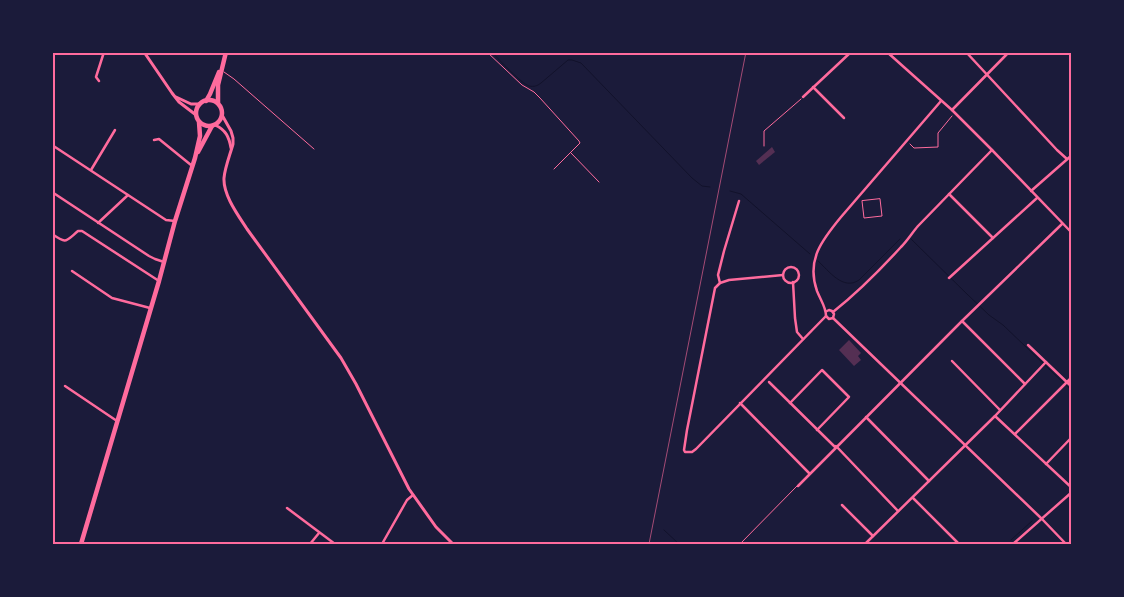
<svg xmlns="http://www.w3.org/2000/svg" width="1124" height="597" font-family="Manrope,sans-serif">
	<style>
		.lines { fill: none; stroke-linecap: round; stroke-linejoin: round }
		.stream { stroke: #12122b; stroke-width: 1 }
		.building { fill: #542f53 }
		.path { stroke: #ff6b9d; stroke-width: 1 }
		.service { stroke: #ff6b9d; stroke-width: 1 }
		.minor { stroke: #ff6b9d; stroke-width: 2.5 }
		.tertiary { stroke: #ff6b9d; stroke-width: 3 }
		.primary { stroke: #ff6b9d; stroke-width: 4.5 }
		.rail { stroke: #a44b75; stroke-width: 1 }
		.neatline { fill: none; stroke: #ff6b9d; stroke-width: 2 }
	</style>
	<rect width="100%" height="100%" fill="#1b1b3a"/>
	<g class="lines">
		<g class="stream">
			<path d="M 492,52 C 499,60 521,83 529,86 C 534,87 537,86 541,83 L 568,60 L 572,60 L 581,63 L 692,178 L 702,186 L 710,187"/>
			<path d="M 730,191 L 741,194 L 810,254"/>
			<path d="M 911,239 L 968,295 L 989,315 L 1003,325 L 1072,391"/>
			<path d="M 818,261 C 829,271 843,291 859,280 L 900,239"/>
			<path d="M 664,530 L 679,544"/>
			<path d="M 1011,540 L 1032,521"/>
		</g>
	</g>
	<g class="building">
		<path d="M 772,147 L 775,152 L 759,165 L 756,161 Z"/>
		<path d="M 849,340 L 861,353 L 858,356 L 861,360 L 854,366 L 839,350 Z"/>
	</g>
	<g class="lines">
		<g class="path">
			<path d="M 487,52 L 522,85 L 534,92 L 540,98 L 579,141 L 580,143 L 554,169"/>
			<path d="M 910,144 L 914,148 L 938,147 L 938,133 L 952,116"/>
			<path d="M 764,146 L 764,131 L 801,99"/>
			<path d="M 571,153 L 599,182"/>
			<path d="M 880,199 L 882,216 L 864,218 L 862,201 Z"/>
		</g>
		<g class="service">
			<path d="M 224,72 L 234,79 L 314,149"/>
			<path d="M 740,544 L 797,486"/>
		</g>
		<g class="minor">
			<path d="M 887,52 L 952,110 L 992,150 L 1072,233"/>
			<path d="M 966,52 L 1057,150 L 1067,159"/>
			<path d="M 99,81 L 96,77 L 104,52"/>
			<path d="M 813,87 L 844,118"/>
			<path d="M 803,97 L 851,52"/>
			<path d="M 952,110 L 1009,52"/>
			<path d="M 154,140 L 159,139 L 191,165"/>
			<path d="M 52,145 L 166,220 L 175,221"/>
			<path d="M 91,170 L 115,130"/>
			<path d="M 1031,191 L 1072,155"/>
			<path d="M 52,192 L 149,256 L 155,259 L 164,262"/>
			<path d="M 949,194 L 993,238"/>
			<path d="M 98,223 L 128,195"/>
			<path d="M 52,234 C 67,244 65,242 78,231 L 82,231 L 159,281"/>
			<circle cx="791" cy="275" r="8"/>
			<path d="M 72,271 L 112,298 L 150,308"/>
			<path d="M 783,275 L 729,280 L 720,283 L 715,288 L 687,430 L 684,450 L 685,452 L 692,452 L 696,449 L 826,316"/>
			<path d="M 949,278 L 1037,198"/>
			<path d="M 793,282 L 795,318 L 797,332 L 803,339"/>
			<path d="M 720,283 L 718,275 L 724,251 L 739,201"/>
			<path d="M 827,311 L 829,310 L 832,311 L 834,314 L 833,318"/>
			<path d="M 833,312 C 857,293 880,270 901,247 C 907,241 912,233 918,226 L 992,150"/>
			<path d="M 833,318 L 1042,519 L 1066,544"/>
			<path d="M 833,318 L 829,319 L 826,316 C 826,307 821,301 817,291 C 806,260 822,240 841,217 L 941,101"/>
			<path d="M 962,321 L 1025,384"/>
			<path d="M 1028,345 L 1072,387"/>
			<path d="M 952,361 L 1000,410"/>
			<path d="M 769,382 L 835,447"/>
			<path d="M 65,386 L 117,421"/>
			<path d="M 740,403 L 809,473"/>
			<path d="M 790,403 L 822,370 L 849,397 L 817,430"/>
			<path d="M 995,416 L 1072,488"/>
			<path d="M 866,417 L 929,481"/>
			<path d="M 1015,434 L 1072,377"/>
			<path d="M 836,446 L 898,511"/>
			<path d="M 1046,464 L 1072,437"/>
			<path d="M 798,486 L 962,321 L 1062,224"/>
			<path d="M 913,498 L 959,544"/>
			<path d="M 842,505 L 873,536"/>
			<path d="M 287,508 L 335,544"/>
			<path d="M 310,544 L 319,533"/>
			<path d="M 382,544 L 407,500 L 413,495"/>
			<path d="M 865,544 L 995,416 L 1046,362"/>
			<path d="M 1013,544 L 1072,492"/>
		</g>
		<g class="tertiary">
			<path d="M 144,52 L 172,93 L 179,102 L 196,115"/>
			<path d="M 176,97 L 191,104 L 200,104"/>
			<path d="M 222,115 L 231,131 L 233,138 L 233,144 C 230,155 225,167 224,178 C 223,195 238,215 247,229 L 341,358 L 356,384 L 409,489 L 436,527 L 453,544"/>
			<path d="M 215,125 C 226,130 229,137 231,148"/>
		</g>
		<g class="primary">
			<circle cx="209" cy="113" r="13"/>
			<path d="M 206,101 L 210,94 L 219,72"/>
			<path d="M 218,103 L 218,85 L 226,52"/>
			<path d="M 198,152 L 212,126"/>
			<path d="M 81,544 L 159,281 L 175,221 L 195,158 L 200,136 L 199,122"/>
		</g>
		<path class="rail" d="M 649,544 L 746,52"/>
	</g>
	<rect width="1124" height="597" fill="none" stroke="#1b1b3a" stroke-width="108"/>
	<rect x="54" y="54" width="1016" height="489" class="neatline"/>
</svg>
